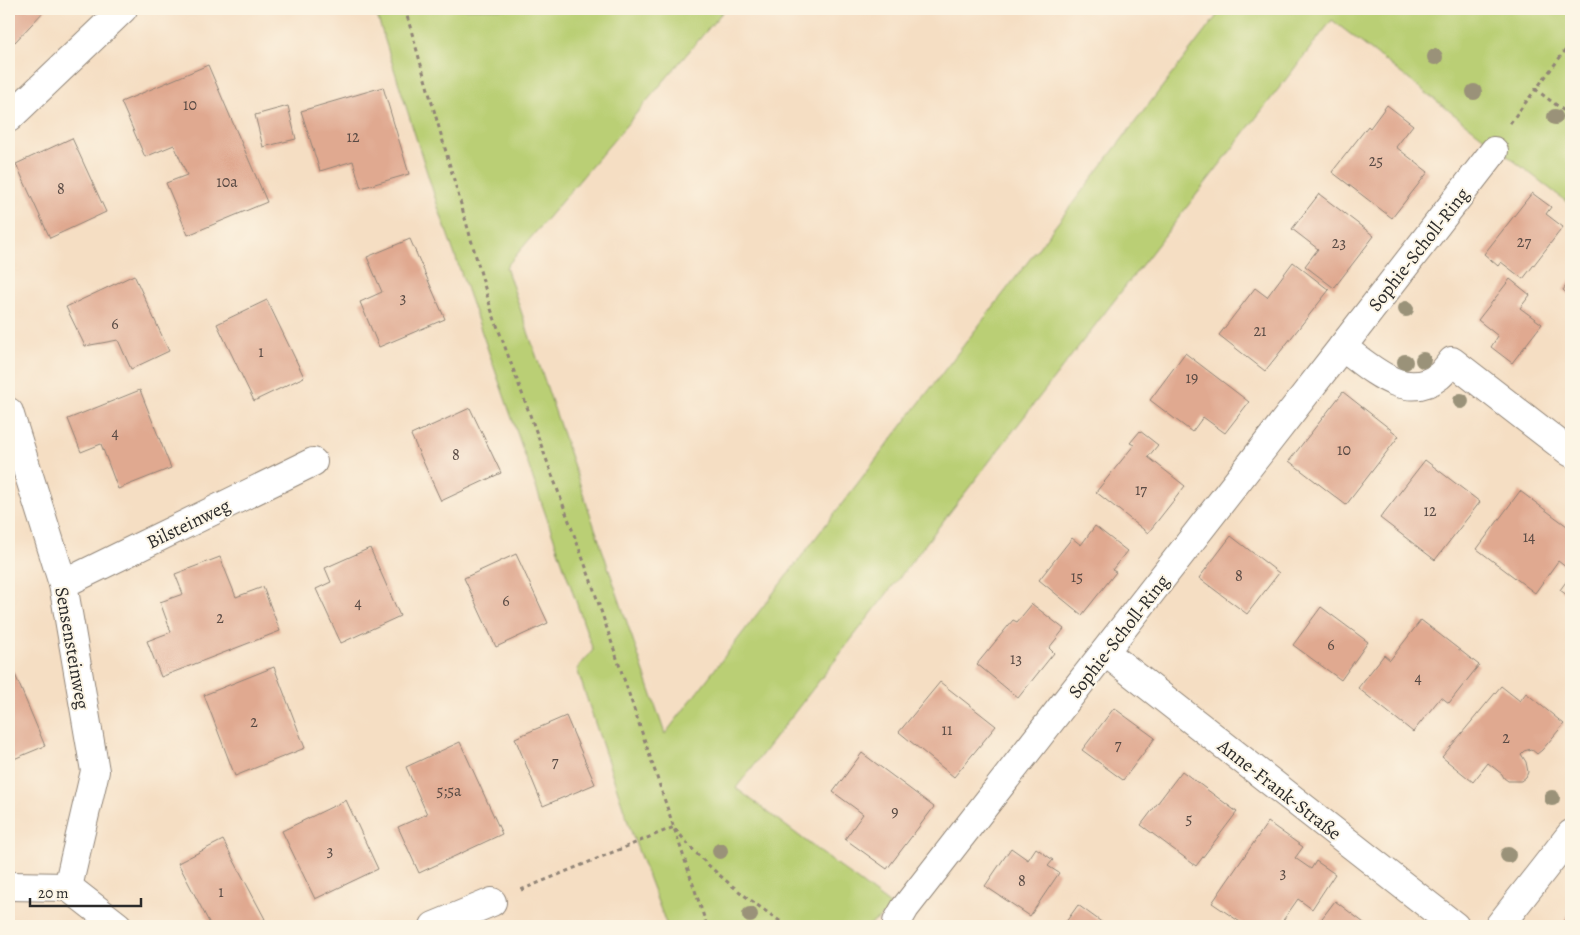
<svg xmlns="http://www.w3.org/2000/svg" width="1580" height="935" font-family="Alegreya,serif">
	<style>
		.green { fill: #bacf74; stroke: #727d50 }
		.building { fill: #e0a990 }
		.lines { fill: none; stroke-linecap: round; stroke-linejoin: round }
		.street-casing { stroke: #908477; stroke-width: 30 }
		.path { stroke: #908477; stroke-width: 3; stroke-dasharray: 4 4; stroke-linecap: butt }
		.street { stroke: #fff; stroke-width: 28 }
		.tree { fill: #9a9279 }
		.labels { text-anchor: middle; stroke-width: 4; stroke-linejoin: round; paint-order: stroke }
		.number-label { font-size: 16px; fill: #584a44 }
		.street-label { font-size: 19px; fill: #2b2b2b; stroke: #fcf5e5 }
	</style>
	<rect width="100%" height="100%" fill="#fcf5e5"/>
	<filter id="ink" filterUnits="userSpaceOnUse"><feTurbulence type="fractalNoise" baseFrequency=".02" numOctaves="2"/><feDisplacementMap in="SourceGraphic" scale="10" xChannelSelector="R" yChannelSelector="G"/><feConvolveMatrix kernelMatrix="1 2 1 2 8 2 1 2 1" color-interpolation-filters="sRGB"/></filter>
	<filter id="wash" filterUnits="userSpaceOnUse"><feTurbulence type="fractalNoise" baseFrequency=".0096" numOctaves="4" result="noise"/><feDisplacementMap in="SourceGraphic" scale="20" xChannelSelector="R" yChannelSelector="G"/><feGaussianBlur stdDeviation="1.12" result="paint"/><feColorMatrix in="noise" values="0 0 0 0 0 0 0 0 0 0 0 0 0 0 0 0 0 1.4 0 .05"/><feComposite in="paint" operator="in"/></filter>
	<g filter="url(#wash)">
		<rect width="100%" height="100%" fill="#f5dec3"/>
		<path class="green" d="M 375,9 L 725,9 L 506,267 L 665,734 L 1222,9 L 1571,9 L 1571,205 L 1332,20 L 736,788 L 894,908 L 868,926 L 667,926 L 633,837 L 577,669 L 593,650 L 438,207 Z"/>
		<g id="blocks">
			<g class="building">
				<path d="M 9,9 L 46,9 L 15,42 L 9,36 Z"/>
				<path d="M 208,65 L 267,202 L 188,235 L 166,183 L 187,175 L 174,145 L 145,157 L 121,102 Z"/>
				<path d="M 383,87 L 409,174 L 361,188 L 353,161 L 320,171 L 301,111 Z"/>
				<path d="M 1387,105 L 1413,125 L 1396,147 L 1428,172 L 1392,218 L 1332,172 L 1368,126 L 1370,128 Z"/>
				<path d="M 288,106 L 296,139 L 263,147 L 255,115 Z"/>
				<path d="M 72,138 L 106,212 L 50,238 L 16,164 Z"/>
				<path d="M 1532,193 L 1551,207 L 1546,214 L 1563,227 L 1523,279 L 1501,262 L 1498,266 L 1484,254 Z"/>
				<path d="M 1319,194 L 1374,236 L 1334,288 L 1305,266 L 1318,249 L 1292,229 Z"/>
				<path d="M 410,239 L 445,319 L 379,347 L 360,302 L 382,292 L 367,257 Z"/>
				<path d="M 1293,262 L 1329,290 L 1265,371 L 1219,335 L 1255,288 L 1267,297 Z"/>
				<path d="M 134,275 L 169,351 L 131,369 L 118,340 L 85,346 L 66,307 Z"/>
				<path d="M 1510,279 L 1530,295 L 1520,308 L 1542,324 L 1512,363 L 1491,347 L 1498,336 L 1478,320 Z"/>
				<path d="M 1571,279 L 1571,297 L 1563,290 Z"/>
				<path d="M 267,300 L 304,377 L 254,401 L 217,324 Z"/>
				<path d="M 1185,353 L 1249,402 L 1225,433 L 1203,417 L 1192,432 L 1150,400 Z"/>
				<path d="M 140,390 L 171,468 L 118,489 L 101,444 L 81,452 L 68,419 Z"/>
				<path d="M 1343,392 L 1399,436 L 1346,505 L 1289,461 Z"/>
				<path d="M 470,408 L 501,473 L 441,501 L 411,435 Z"/>
				<path d="M 1140,431 L 1158,445 L 1148,457 L 1185,486 L 1148,533 L 1096,492 L 1134,445 L 1130,443 Z"/>
				<path d="M 1425,460 L 1480,502 L 1435,560 L 1380,518 Z"/>
				<path d="M 1520,491 L 1571,529 L 1571,571 L 1558,561 L 1535,593 L 1477,549 Z"/>
				<path d="M 1095,526 L 1127,551 L 1112,570 L 1116,572 L 1082,615 L 1039,580 L 1072,538 L 1081,545 Z"/>
				<path d="M 1231,536 L 1279,573 L 1247,614 L 1199,578 Z"/>
				<path d="M 370,548 L 400,616 L 341,643 L 316,589 L 331,582 L 325,568 Z"/>
				<path d="M 516,554 L 548,623 L 496,647 L 464,578 Z"/>
				<path d="M 220,557 L 236,597 L 263,587 L 280,631 L 161,677 L 147,641 L 171,632 L 160,602 L 183,594 L 175,574 Z"/>
				<path d="M 1571,575 L 1571,598 L 1560,590 Z"/>
				<path d="M 1032,604 L 1064,629 L 1049,648 L 1054,653 L 1018,698 L 977,664 L 1013,620 L 1017,622 Z"/>
				<path d="M 1321,607 L 1368,642 L 1341,680 L 1293,645 Z"/>
				<path d="M 1421,620 L 1479,665 L 1449,703 L 1441,697 L 1413,732 L 1358,688 L 1384,655 L 1390,660 Z"/>
				<path d="M 274,667 L 305,748 L 235,776 L 204,695 Z"/>
				<path d="M 14,672 L 45,746 L 9,761 L 9,674 Z"/>
				<path d="M 940,682 L 996,726 L 954,777 L 899,732 Z"/>
				<path d="M 1501,686 L 1520,701 L 1526,693 L 1564,724 L 1542,750 L 1537,754 L 1531,749 L 1524,751 L 1521,754 L 1526,762 L 1528,772 L 1526,777 L 1521,781 L 1508,781 L 1504,778 L 1502,774 L 1488,763 L 1473,782 L 1442,757 Z"/>
				<path d="M 1114,708 L 1155,738 L 1123,780 L 1082,750 Z"/>
				<path d="M 566,716 L 595,784 L 543,806 L 515,738 Z"/>
				<path d="M 460,742 L 502,834 L 419,873 L 398,827 L 427,814 L 406,767 Z"/>
				<path d="M 862,753 L 934,807 L 887,869 L 845,839 L 863,814 L 833,792 Z"/>
				<path d="M 1182,771 L 1237,812 L 1196,866 L 1141,825 Z"/>
				<path d="M 346,800 L 378,869 L 315,899 L 282,831 Z"/>
				<path d="M 1268,822 L 1303,847 L 1295,858 L 1311,869 L 1316,861 L 1335,874 L 1312,909 L 1298,899 L 1279,926 L 1246,926 L 1212,903 Z"/>
				<path d="M 223,840 L 265,919 L 251,926 L 211,926 L 178,863 Z"/>
				<path d="M 1011,848 L 1028,860 L 1036,848 L 1053,860 L 1048,866 L 1059,873 L 1030,916 L 985,886 Z"/>
				<path d="M 1335,901 L 1368,926 L 1316,926 Z"/>
				<path d="M 1078,905 L 1107,926 L 1063,926 Z"/>
				<path d="M 1571,911 L 1571,926 L 1560,926 Z"/>
			</g>
		</g>
	</g>
	<g filter="url(#ink)">
		<use href="#blocks" fill-opacity="0" stroke="#908477" stroke-width="1"/>
		<g class="lines">
			<g class="street-casing">
				<g id="street">
					<path d="M 9,118 L 123,9"/>
					<path d="M 1342,347 L 1494,151"/>
					<path d="M 9,412 L 63,584 L 95,771 L 68,887"/>
					<path d="M 63,584 L 313,462"/>
					<path d="M 1105,652 L 1455,926"/>
					<path d="M 9,886 L 68,887 L 118,926"/>
					<path d="M 434,926 L 492,902"/>
					<path d="M 897,926 L 897,922 L 905,908 L 1342,347 C 1369,366 1405,403 1439,376 C 1444,372 1448,366 1452,361 L 1571,453"/>
					<path d="M 1499,926 L 1571,834"/>
				</g>
			</g>
			<g class="path">
				<path d="M 405,9 L 491,309 L 590,578 L 707,926"/>
				<path d="M 1535,89 L 1571,116"/>
				<path d="M 1510,123 L 1571,43"/>
				<path d="M 521,890 L 674,827 C 704,867 746,898 787,926"/>
			</g>
			<use href="#street" class="street"/>
		</g>
		<g class="tree">
			<circle cx="1435" cy="57" r="8"/>
			<circle cx="1474" cy="92" r="8"/>
			<circle cx="1555" cy="117" r="8"/>
			<circle cx="1406" cy="309" r="8"/>
			<circle cx="1423" cy="360" r="8"/>
			<circle cx="1405" cy="362" r="8"/>
			<circle cx="1461" cy="401" r="8"/>
			<circle cx="1552" cy="798" r="8"/>
			<circle cx="720" cy="851" r="8"/>
			<circle cx="1508" cy="855" r="8"/>
			<circle cx="750" cy="915" r="8"/>
		</g>
	</g>
	<g class="labels">
		<g class="number-label">
			<text x="190" y="110">10</text>
			<text x="353" y="142">12</text>
			<text x="1376" y="166">25</text>
			<text x="227" y="187">10a</text>
			<text x="61" y="194">8</text>
			<text x="1524" y="247">27</text>
			<text x="1339" y="248">23</text>
			<text x="403" y="303">3</text>
			<text x="115" y="329">6</text>
			<text x="1260" y="336">21</text>
			<text x="261" y="357">1</text>
			<text x="1192" y="383">19</text>
			<text x="115" y="438">4</text>
			<text x="1344" y="455">10</text>
			<text x="456" y="460">8</text>
			<text x="1141" y="495">17</text>
			<text x="1430" y="516">12</text>
			<text x="1529" y="542">14</text>
			<text x="1239" y="581">8</text>
			<text x="1077" y="582">15</text>
			<text x="506" y="606">6</text>
			<text x="358" y="608">4</text>
			<text x="220" y="623">2</text>
			<text x="1331" y="650">6</text>
			<text x="1016" y="664">13</text>
			<text x="1418" y="683">4</text>
			<text x="254" y="727">2</text>
			<text x="947" y="735">11</text>
			<text x="1506" y="743">2</text>
			<text x="1118" y="750">7</text>
			<text x="555" y="767">7</text>
			<text x="449" y="796">5;5a</text>
			<text x="895" y="817">9</text>
			<text x="1189" y="824">5</text>
			<text x="330" y="856">3</text>
			<text x="1283" y="878">3</text>
			<text x="1022" y="886">8</text>
			<text x="221" y="897">1</text>
		</g>
		<g class="street-label">
			<text transform="translate(1418 249) rotate(-52)" y="7">Sophie-Scholl-Ring</text>
			<text transform="translate(188 523) rotate(-26)" y="7">Bilsteinweg</text>
			<text transform="translate(1118 636) rotate(-52)" y="7">Sophie-Scholl-Ring</text>
			<text transform="translate(73 648) rotate(80)" y="7">Sensensteinweg</text>
			<text transform="translate(1280 789) rotate(38)" y="7">Anne-Frank-Straße</text>
		</g>
	</g>
	<rect width="1580" height="935" fill="none" stroke="#fcf5e5" stroke-width="30"/>
	<path d="M30 898v8h111v-8" fill="none" stroke="#2b2b2b" stroke-width="2.5"/>
	<text x="38" y="898" font-size="15" fill="#2b2b2b" stroke="#fcf5e5" stroke-width="4" paint-order="stroke">20 m</text>
</svg>
